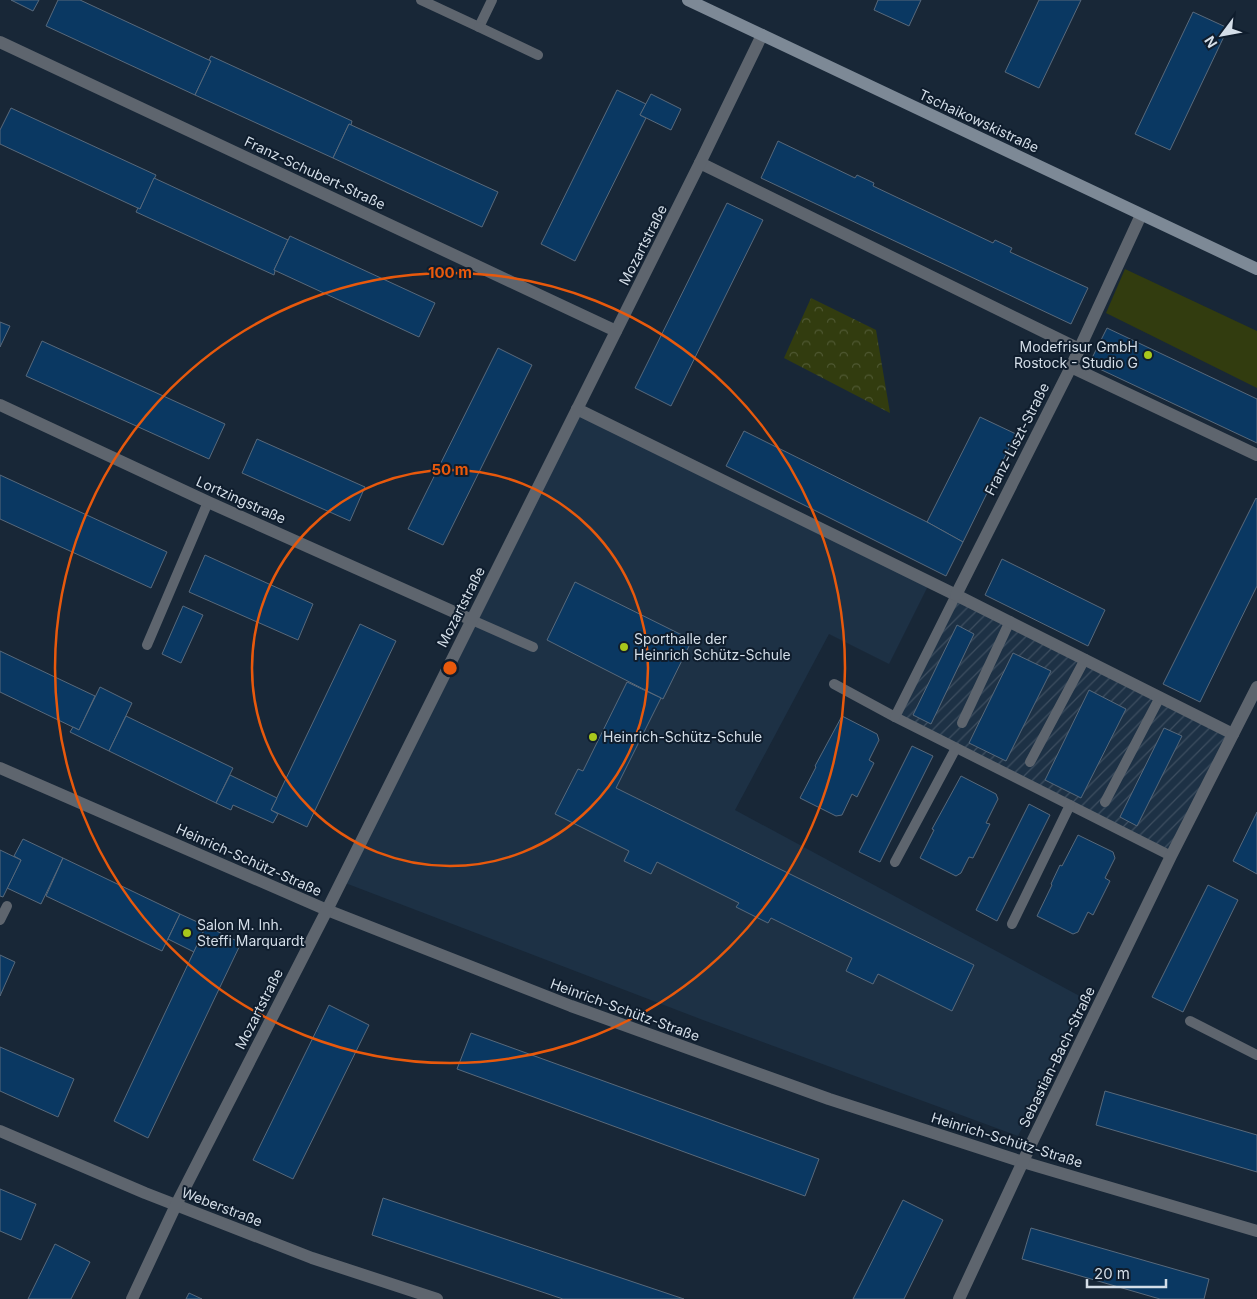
<svg xmlns="http://www.w3.org/2000/svg" width="1257" height="1299" font-family="Inter,sans-serif">
	<style>
		.built { fill: #1d3145 }
		.industrial { fill: url(#industrial-furrows) }
		.green { fill: #323c0f }
		.park { fill: url(#park-crowns) }
		.building { fill: #0a3862; stroke: #58697b }
		.lines { fill: none; stroke-linecap: round; stroke-linejoin: round }
		.lane { stroke: #5e656e; stroke-width: 10 }
		.street { stroke: #5e656e; stroke-width: 12 }
		.secondary { stroke: #7d8996; stroke-width: 12 }
		.ring { fill: none; stroke: #e8590c; stroke-width: 2.5 }
		.poi-dot { fill: #a8c71c; stroke: #0f1d2d; stroke-width: 2 }
		.labels { text-anchor: middle; stroke-width: 4; stroke-linejoin: round; paint-order: stroke }
		.street-label { font-size: 14px; fill: #d4dee8; stroke: #0f1d2d }
		.poi-label { font-size: 14px; fill: #d4dee8; stroke: #0f1d2d; text-anchor: start }
		.centre { fill: #e8590c; stroke: #0f1d2d; stroke-width: 2.5 }
		.ring-label { font-size: 15px; text-anchor: middle; font-weight: bold; fill: #e8590c; stroke: #0f1d2d; stroke-width: 4; stroke-linejoin: round; paint-order: stroke }
	</style>
	<defs>
		<pattern id="industrial-furrows" width="10" height="10" patternUnits="userSpaceOnUse" patternTransform="scale(1.25)"><rect width="10" height="10" fill="#1d3145"/><path d="M-1 1l2-2M0 10L10 0M9 11l2-2" fill="none" stroke="#3d4e60"/></pattern>
		<pattern id="park-crowns" width="20" height="18" patternUnits="userSpaceOnUse" patternTransform="scale(1.25)"><rect width="20" height="18" fill="#323c0f"/><path d="M2 6a3 3 0 1 1 6 0M12 15a3 3 0 1 1 6 0" fill="none" stroke="#4f5832"/></pattern>
	</defs>
	<rect width="100%" height="100%" fill="#182737"/>
	<path class="built" d="M 577,409 L 930,582 L 889,664 L 829,634 L 735,810 L 1087,1000 L 1018,1136 L 703,1020 L 340,881 Z"/>
	<path class="industrial" d="M 956,595 L 1233,734 L 1171,856 L 895,717 Z"/>
	<path class="green" d="M 1125,269 L 1257,331 L 1257,388 L 1106,313 Z"/>
	<path class="park" d="M 811,298 L 876,330 L 890,413 L 784,358 Z"/>
	<g class="building">
		<path d="M 11,0 L 39,0 L 33,11 Z"/>
		<path d="M 58,0 L 80,0 L 211,61 L 195,95 L 46,26 Z"/>
		<path d="M 878,0 L 921,0 L 909,26 L 874,10 Z"/>
		<path d="M 1039,0 L 1081,0 L 1039,88 L 1005,72 Z"/>
		<path d="M 1193,12 L 1228,28 L 1170,150 L 1135,134 Z"/>
		<path d="M 211,56 L 352,121 L 351,125 L 349,124 L 333,158 L 195,95 L 211,61 L 209,60 Z"/>
		<path d="M 617,90 L 646,104 L 640,115 L 646,118 L 575,261 L 541,244 Z"/>
		<path d="M 651,94 L 681,109 L 671,130 L 640,115 Z"/>
		<path d="M 11,108 L 156,175 L 140,209 L 0,144 L 0,130 Z"/>
		<path d="M 349,124 L 498,192 L 482,227 L 333,158 Z"/>
		<path d="M 778,141 L 855,178 L 857,175 L 874,183 L 873,186 L 993,243 L 995,240 L 1012,248 L 1010,252 L 1088,288 L 1071,324 L 761,178 Z"/>
		<path d="M 154,178 L 288,240 L 274,270 L 275,271 L 274,275 L 136,212 L 138,208 L 140,209 Z"/>
		<path d="M 727,203 L 763,220 L 671,406 L 635,388 Z"/>
		<path d="M 290,236 L 435,303 L 419,337 L 274,270 Z"/>
		<path d="M 0,322 L 10,326 L 0,347 Z"/>
		<path d="M 1107,328 L 1257,399 L 1257,443 L 1089,364 Z"/>
		<path d="M 42,341 L 225,424 L 209,459 L 26,376 Z"/>
		<path d="M 498,348 L 532,365 L 443,545 L 408,529 Z"/>
		<path d="M 980,417 L 1016,434 L 963,542 L 927,522 Z"/>
		<path d="M 744,431 L 927,522 L 963,542 L 946,576 L 726,466 Z"/>
		<path d="M 257,439 L 365,487 L 350,521 L 242,473 Z"/>
		<path d="M 0,475 L 167,552 L 151,588 L 0,519 Z"/>
		<path d="M 1256,498 L 1257,499 L 1257,586 L 1200,702 L 1163,684 Z"/>
		<path d="M 205,555 L 313,604 L 298,640 L 189,592 Z"/>
		<path d="M 1002,559 L 1105,610 L 1088,646 L 985,595 Z"/>
		<path d="M 575,582 L 692,640 L 663,699 L 547,640 Z"/>
		<path d="M 183,606 L 203,615 L 181,663 L 162,654 Z"/>
		<path d="M 360,624 L 396,641 L 307,827 L 271,810 Z"/>
		<path d="M 957,625 L 974,634 L 931,724 L 913,715 Z"/>
		<path d="M 0,651 L 95,696 L 79,730 L 0,692 Z"/>
		<path d="M 1013,653 L 1051,671 L 1006,761 L 969,743 Z"/>
		<path d="M 627,682 L 661,698 L 616,788 L 974,965 L 952,1011 L 878,974 L 873,984 L 846,971 L 852,958 L 771,918 L 768,923 L 736,907 L 739,903 L 657,862 L 651,874 L 624,861 L 629,851 L 555,814 L 578,769 L 583,771 Z"/>
		<path d="M 100,687 L 132,703 L 109,751 L 70,732 L 73,727 L 79,730 Z"/>
		<path d="M 1089,690 L 1126,709 L 1081,798 L 1045,780 Z"/>
		<path d="M 126,716 L 233,768 L 216,803 L 109,751 Z"/>
		<path d="M 842,716 L 877,734 L 879,740 L 869,760 L 874,763 L 857,797 L 852,794 L 842,815 L 836,816 L 800,798 L 816,767 L 815,766 Z"/>
		<path d="M 1164,728 L 1182,736 L 1137,826 L 1120,817 Z"/>
		<path d="M 912,746 L 933,756 L 880,862 L 859,852 Z"/>
		<path d="M 230,775 L 277,798 L 271,810 L 278,814 L 273,823 L 233,805 L 231,810 L 216,803 Z"/>
		<path d="M 961,776 L 996,794 L 998,799 L 986,823 L 990,824 L 973,858 L 969,857 L 961,873 L 956,876 L 920,858 L 934,830 L 932,829 Z"/>
		<path d="M 1029,804 L 1050,815 L 997,921 L 976,910 Z"/>
		<path d="M 1257,812 L 1257,874 L 1233,861 Z"/>
		<path d="M 1078,835 L 1113,852 L 1115,858 L 1105,878 L 1110,881 L 1093,915 L 1088,912 L 1078,932 L 1073,934 L 1037,916 L 1052,885 L 1051,884 L 1060,865 L 1062,866 Z"/>
		<path d="M 23,839 L 63,858 L 41,904 L 7,888 L 21,860 L 14,856 Z"/>
		<path d="M 0,850 L 21,860 L 3,897 L 0,896 Z"/>
		<path d="M 63,858 L 180,914 L 162,951 L 46,896 Z"/>
		<path d="M 1208,885 L 1238,900 L 1183,1012 L 1152,997 Z"/>
		<path d="M 180,914 L 206,926 L 194,952 L 168,939 Z"/>
		<path d="M 206,926 L 241,943 L 148,1138 L 114,1121 Z"/>
		<path d="M 0,955 L 15,962 L 0,996 Z"/>
		<path d="M 329,1005 L 369,1025 L 293,1179 L 253,1160 Z"/>
		<path d="M 471,1033 L 819,1159 L 805,1196 L 457,1069 Z"/>
		<path d="M 0,1047 L 74,1079 L 58,1117 L 0,1091 Z"/>
		<path d="M 1105,1091 L 1257,1135 L 1257,1172 L 1096,1125 Z"/>
		<path d="M 0,1189 L 36,1204 L 21,1240 L 0,1231 Z"/>
		<path d="M 383,1198 L 684,1299 L 563,1299 L 372,1235 Z"/>
		<path d="M 903,1200 L 943,1220 L 904,1299 L 853,1299 Z"/>
		<path d="M 1031,1228 L 1209,1279 L 1204,1299 L 1160,1299 L 1022,1259 Z"/>
		<path d="M 55,1244 L 90,1262 L 71,1299 L 28,1299 Z"/>
		<path d="M 189,1293 L 202,1299 L 186,1299 Z"/>
	</g>
	<g class="lines">
		<g class="lane">
			<path d="M 421,0 L 479,27 L 492,0"/>
			<path d="M 479,27 L 538,55"/>
			<path d="M 472,620 L 533,647"/>
			<path d="M 147,645 L 208,502"/>
			<path d="M 834,684 L 895,717 L 1171,856"/>
			<path d="M 895,717 L 956,595"/>
			<path d="M 962,723 L 1010,621"/>
			<path d="M 1030,762 L 1085,659"/>
			<path d="M 1105,802 L 1160,697"/>
			<path d="M 895,862 L 956,748"/>
			<path d="M 0,920 L 7,906"/>
			<path d="M 1012,924 L 1070,805"/>
			<path d="M 1190,1021 L 1257,1055"/>
		</g>
		<g class="street">
			<path d="M 0,42 L 616,331"/>
			<path d="M 700,163 L 1079,349"/>
			<path d="M 1071,367 L 1257,455"/>
			<path d="M 0,405 L 208,502 L 472,620"/>
			<path d="M 577,409 L 956,595 L 1233,734"/>
			<path d="M 956,595 L 1071,367 L 1141,215"/>
			<path d="M 0,768 L 327,910 L 571,1006 L 829,1099 L 1023,1162 L 1257,1231"/>
			<path d="M 0,1131 L 145,1193 L 312,1258 L 437,1299"/>
			<path d="M 132,1299 L 176,1205 L 327,910 L 700,163 L 762,35"/>
			<path d="M 959,1299 L 1033,1140 L 1171,856 L 1257,687"/>
		</g>
		<path class="secondary" d="M 688,0 L 1257,269"/>
	</g>
	<g class="ring">
		<circle cx="450" cy="668" r="198"/>
		<circle cx="450" cy="668" r="395"/>
	</g>
	<g class="poi-dot">
		<circle cx="1148" cy="355" r="5"/>
		<circle cx="624" cy="647" r="5"/>
		<circle cx="593" cy="737" r="5"/>
		<circle cx="187" cy="933" r="5"/>
	</g>
	<g class="labels">
		<g class="street-label">
			<text transform="translate(979 121) rotate(25)" y="5">Tschaikowskistraße</text>
			<text transform="translate(315 173) rotate(25)" y="5">Franz-Schubert-Straße</text>
			<text transform="translate(643 245) rotate(-63)" y="5">Mozartstraße</text>
			<text transform="translate(1017 439) rotate(-63)" y="5">Franz-Liszt-Straße</text>
			<text transform="translate(241 500) rotate(24)" y="5">Lortzingstraße</text>
			<text transform="translate(461 607) rotate(-63)" y="5">Mozartstraße</text>
			<text transform="translate(249 860) rotate(24)" y="5">Heinrich-Schütz-Straße</text>
			<text transform="translate(259 1009) rotate(-63)" y="5">Mozartstraße</text>
			<text transform="translate(625 1010) rotate(20)" y="5">Heinrich-Schütz-Straße</text>
			<text transform="translate(1057 1057) rotate(-64)" y="5">Sebastian-Bach-Straße</text>
			<text transform="translate(1007 1140) rotate(17)" y="5">Heinrich-Schütz-Straße</text>
			<text transform="translate(222 1207) rotate(21)" y="5">Weberstraße</text>
		</g>
		<g class="poi-label">
			<text x="1138" y="352" text-anchor="end">Modefrisur GmbH<tspan x="1138" dy="16">Rostock - Studio G</tspan></text>
			<text x="634" y="644">Sporthalle der<tspan x="634" dy="16">Heinrich Schütz-Schule</tspan></text>
			<text x="603" y="742">Heinrich-Schütz-Schule</text>
			<text x="197" y="930">Salon M. Inh.<tspan x="197" dy="16">Steffi Marquardt</tspan></text>
		</g>
	</g>
	<circle cx="450" cy="668" r="8" class="centre"/>
	<g class="ring-label">
		<text x="450" y="278">100 m</text>
		<text x="450" y="475">50 m</text>
	</g>
	<g transform="translate(1222 35) rotate(238)" stroke="#0f1d2d" stroke-width="4" paint-order="stroke">
	<path d="M0-4L9 19L0 12L-9 19Z" fill="#d4dee8"/>
	<text y="-8" font-size="14" font-weight="bold" text-anchor="middle" fill="#d4dee8">N</text>
	</g>
	<path d="M1087 1279v8h79v-8" fill="none" stroke="#d4dee8" stroke-width="2.5"/>
	<text x="1094" y="1279" font-size="15" fill="#d4dee8" stroke="#0f1d2d" stroke-width="4" paint-order="stroke">20 m</text>
</svg>
